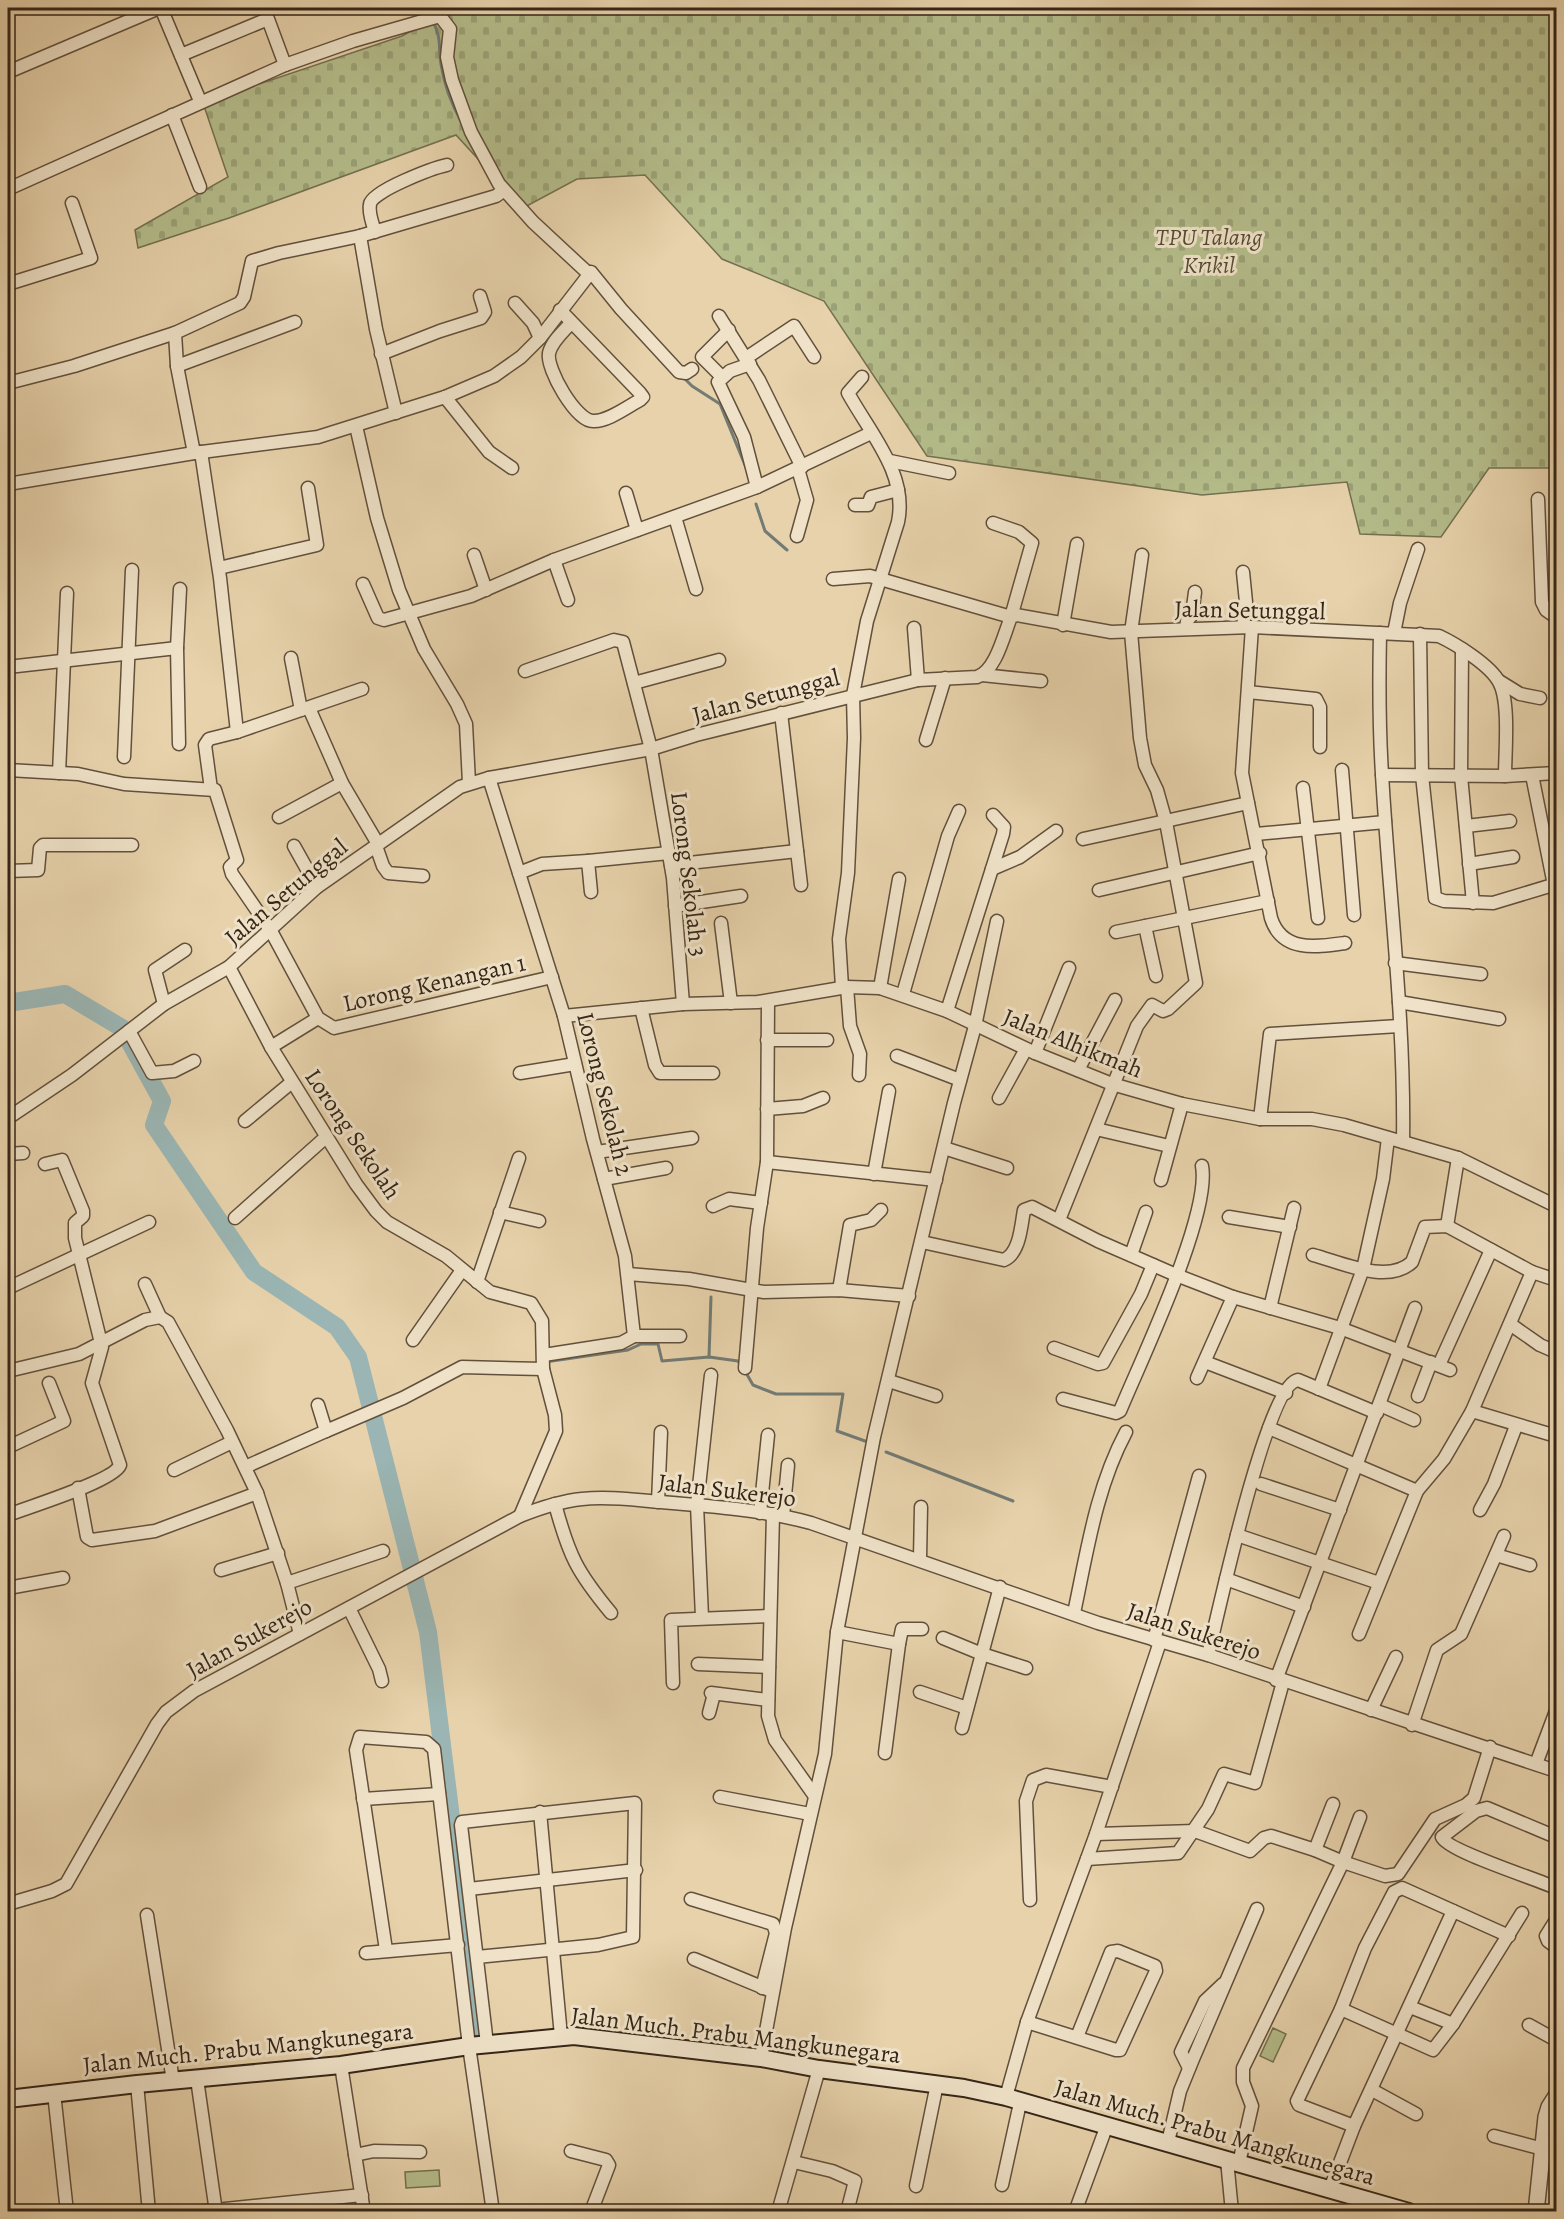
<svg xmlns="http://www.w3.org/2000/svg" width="1564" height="2219" font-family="Alegreya,serif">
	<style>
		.cemetery { fill: url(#cemetery-stones); stroke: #747050; stroke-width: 1.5 }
		.garden { fill: #b4bc8a; stroke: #747050; stroke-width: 1.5 }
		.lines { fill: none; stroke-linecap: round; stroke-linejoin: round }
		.stream { stroke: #727b75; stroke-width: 3 }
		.river { stroke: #9ab5b3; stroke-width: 18 }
		.minor-casing { stroke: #62503c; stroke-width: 15 }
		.tertiary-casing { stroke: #62503c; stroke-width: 18 }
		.secondary-casing { stroke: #352517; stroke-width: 20 }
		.minor { stroke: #efe2c8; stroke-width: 12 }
		.tertiary { stroke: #efe2c8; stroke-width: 15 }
		.secondary { stroke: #efe2c8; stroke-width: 16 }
		.labels { text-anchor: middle; stroke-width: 6; stroke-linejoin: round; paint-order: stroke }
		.park-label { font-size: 24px; font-style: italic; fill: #554b34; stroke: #efe2c8 }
		.street-label { font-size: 24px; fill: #352517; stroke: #efe2c8 }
	</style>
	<defs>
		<pattern id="cemetery-stones" width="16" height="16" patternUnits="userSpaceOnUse" patternTransform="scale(1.5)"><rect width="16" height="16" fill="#b4bc8a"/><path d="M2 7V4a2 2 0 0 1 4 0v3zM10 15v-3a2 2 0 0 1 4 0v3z" fill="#9ba176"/></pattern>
	</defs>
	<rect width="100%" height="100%" fill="#e7d2ab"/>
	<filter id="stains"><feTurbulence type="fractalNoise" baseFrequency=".00333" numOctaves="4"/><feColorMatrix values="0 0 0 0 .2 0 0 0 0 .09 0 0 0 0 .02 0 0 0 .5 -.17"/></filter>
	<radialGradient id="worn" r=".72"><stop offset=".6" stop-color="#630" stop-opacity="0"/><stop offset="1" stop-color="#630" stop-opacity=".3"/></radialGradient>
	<path class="cemetery" d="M 454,8 L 1556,8 L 1556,468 L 1489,468 L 1441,537 L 1360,534 L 1347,482 L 1202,495 L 927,456 L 824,301 L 722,259 L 645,175 L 577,179 L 523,208 L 456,135 L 229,218 L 138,248 L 135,230 L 228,177 L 203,103 L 402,36 Z"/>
	<g class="garden">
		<path d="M 1273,2028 L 1286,2034 L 1273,2062 L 1260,2056 Z"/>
		<path d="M 439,2170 L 440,2186 L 406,2188 L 405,2172 Z"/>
	</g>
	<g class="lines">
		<g class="stream">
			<path d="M 431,8 L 432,15"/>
			<path d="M 433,21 C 442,40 438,45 441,64 C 444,85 452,105 462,123"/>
			<path d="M 683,377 L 692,386 L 720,404 L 747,470"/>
			<path d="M 756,504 L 765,531 L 787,550"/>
			<path d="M 709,1357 L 711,1297"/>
			<path d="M 545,1362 L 628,1350 L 641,1344 L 658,1344 L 662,1361 L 709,1357 L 738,1361 L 741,1366"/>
			<path d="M 745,1371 L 753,1385 L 776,1394 L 843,1394 L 837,1431 L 865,1441"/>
			<path d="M 439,1372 L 455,1365"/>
			<path d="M 886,1452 L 1013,1501"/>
			<path d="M 855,2210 L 857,2212"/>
			<path d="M 917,2212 L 1015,2212"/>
		</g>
		<path class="river" d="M 8,1003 L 65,994 L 122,1028 L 162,1101 L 154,1125 L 254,1272 L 337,1327 L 358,1357 L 428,1632 L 479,2044"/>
		<g class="minor-casing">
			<g id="minor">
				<path d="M 161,8 L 200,101"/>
				<path d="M 440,16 L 450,29 L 447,57 L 452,80 L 471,132 L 499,184 L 533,222 L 589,274"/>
				<path d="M 181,55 L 268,19 L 285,65"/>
				<path d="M 8,72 L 159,8"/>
				<path d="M 172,115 L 200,187"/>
				<path d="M 8,189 L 285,65 L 353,41 L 440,16"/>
				<path d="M 375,232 C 373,224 368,213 370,204 C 372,191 433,168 447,165"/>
				<path d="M 360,236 L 376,329 L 396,413"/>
				<path d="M 8,284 L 91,258 L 72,203"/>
				<path d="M 515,303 L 533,323 L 540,338"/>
				<path d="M 560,310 L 640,393 L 643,397 L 640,400 C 627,407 607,422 593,421 C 576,421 546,369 549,353 C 552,341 563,332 571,323"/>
				<path d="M 719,316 L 759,380 L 802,467"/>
				<path d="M 381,354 L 440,331 L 481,318 L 485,312 L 480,296"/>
				<path d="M 746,358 L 794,326 L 814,357"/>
				<path d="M 750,364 L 730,371 L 718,382 L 744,437 L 757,487"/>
				<path d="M 177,366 L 295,322"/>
				<path d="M 721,376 L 702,357 L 729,330"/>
				<path d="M 8,383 L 74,366 L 175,333"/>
				<path d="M 445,397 L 489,452 L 512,468"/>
				<path d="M 356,426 L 377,518 L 399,590 L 424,649 L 457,704 L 466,724 L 469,783"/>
				<path d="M 201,452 L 220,578 L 237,732"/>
				<path d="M 194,453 L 177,366 L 175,333 L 240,303 L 244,297 L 252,261 L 279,253 L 360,236 L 496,196 L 503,191"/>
				<path d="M 890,461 L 949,473"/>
				<path d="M 8,484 L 194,453 L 318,437 L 445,397 L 494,376 L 521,357 L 540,338 L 591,272 L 621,309 L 679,372 L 686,373 L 692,369"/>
				<path d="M 626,493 L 637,530"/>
				<path d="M 1538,499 L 1542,602 L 1546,610 L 1556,617"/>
				<path d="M 855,505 L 868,505 L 871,497 L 898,490"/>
				<path d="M 675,517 L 696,589"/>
				<path d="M 797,536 L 807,500 L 798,469"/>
				<path d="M 474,555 L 486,590"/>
				<path d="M 554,560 L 568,600"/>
				<path d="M 219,568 L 317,545 L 308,488"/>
				<path d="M 1243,572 L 1246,602 L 1243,627"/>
				<path d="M 833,579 L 870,576 L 1011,617 L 1032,543 L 1019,532 L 993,523"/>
				<path d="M 363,584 L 378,618 L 384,620 L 471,596 L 554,560 L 757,487 L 871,433"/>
				<path d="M 1063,625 L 1077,544"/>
				<path d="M 1252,627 L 1242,773 L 1271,918 C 1282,953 1317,947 1345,943"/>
				<path d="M 914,628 L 918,680"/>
				<path d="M 1186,628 L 1187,621 L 1192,615 L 1195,592"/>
				<path d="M 1380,633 C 1379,680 1379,727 1382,774 C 1389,897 1405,1019 1403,1142"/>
				<path d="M 1394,633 L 1400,603 L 1418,549"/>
				<path d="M 1420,634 L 1422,775 L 1435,898 L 1444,901 L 1493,903 L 1556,884"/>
				<path d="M 177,648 L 180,589"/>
				<path d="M 1462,649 L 1461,776 L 1473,903"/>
				<path d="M 291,658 L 301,710"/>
				<path d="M 8,667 L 177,648 L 179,744"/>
				<path d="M 525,671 L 614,640 L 623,642 L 651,749 L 673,878 L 683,1004"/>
				<path d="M 982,675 L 1041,681"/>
				<path d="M 1499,681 L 1520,694 L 1540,698"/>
				<path d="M 634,683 L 719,660"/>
				<path d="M 1248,692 L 1316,699 L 1320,707 L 1320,747"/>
				<path d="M 309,708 L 342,783 L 378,844"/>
				<path d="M 781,713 L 801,885"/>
				<path d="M 926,740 L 945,678"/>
				<path d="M 124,757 L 132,570"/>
				<path d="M 8,770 L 78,774 L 124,784 L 215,790 L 237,860 L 230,867 L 232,874 L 271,931 L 318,1018 L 334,1028 L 552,977"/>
				<path d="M 1342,770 L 1354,915"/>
				<path d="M 59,773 L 67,593"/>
				<path d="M 1382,775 L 1505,776 L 1556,773"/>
				<path d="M 1532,775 L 1554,885"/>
				<path d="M 489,778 L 564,1016 L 593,1139 L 625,1256 L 634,1336 L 621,1343 L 544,1355"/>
				<path d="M 1303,788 L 1318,918"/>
				<path d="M 211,789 L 205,745 L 209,739 L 237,732 L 362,689"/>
				<path d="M 279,817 L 342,783"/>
				<path d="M 1466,826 L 1510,821"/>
				<path d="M 1256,834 L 1385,822"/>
				<path d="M 1083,839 L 1248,803"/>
				<path d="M 294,846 L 317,887"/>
				<path d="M 376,846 L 383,866 L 388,873 L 423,876"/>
				<path d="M 588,861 L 669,853"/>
				<path d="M 1469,864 L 1513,857"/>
				<path d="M 671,865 L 797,851"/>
				<path d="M 992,869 L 1020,857 L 1056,831"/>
				<path d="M 8,871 L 38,870 L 40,848 L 43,845 L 132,845"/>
				<path d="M 519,873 L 542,864 L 588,861 L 591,892"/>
				<path d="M 1099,890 L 1260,853"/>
				<path d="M 675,906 L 741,896"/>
				<path d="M 721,923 L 731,1003"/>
				<path d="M 1145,926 L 1156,976"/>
				<path d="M 1116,932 L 1268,901"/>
				<path d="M 1395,963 L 1481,974"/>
				<path d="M 229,967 L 271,1047 L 356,1184 L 376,1211 L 387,1222 L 446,1256 L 490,1292 L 531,1303 L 542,1321 L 543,1369 L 555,1415 L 556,1431 L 520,1516"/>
				<path d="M 842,987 L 839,939 L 848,873 L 854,738 L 853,695 L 867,621 L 898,522 C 908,474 870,433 848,393 L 862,377"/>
				<path d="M 847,987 L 850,1026 L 860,1054 L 859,1075"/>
				<path d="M 880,988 L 899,879"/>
				<path d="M 903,994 L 948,836 L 959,811"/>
				<path d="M 1399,1002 L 1499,1019"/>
				<path d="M 164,1004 L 155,970 L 185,950"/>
				<path d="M 641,1008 L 655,1065 L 660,1073 L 713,1073"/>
				<path d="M 947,1011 L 1003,834 L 1004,827 L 993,815"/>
				<path d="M 564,1016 L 683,1004 L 758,1002 L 847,987 L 880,988 L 947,1011 L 1035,1053 L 1112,1084 L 1182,1104 L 1260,1119 L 1312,1119 L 1344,1125 L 1458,1158 L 1556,1206"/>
				<path d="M 129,1031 L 152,1073 L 174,1071 L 194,1061"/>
				<path d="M 767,1040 L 827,1040"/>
				<path d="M 271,1047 L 318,1018"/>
				<path d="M 1035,1053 L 1069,968"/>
				<path d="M 897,1056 L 960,1080"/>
				<path d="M 1078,1070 L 1115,1000"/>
				<path d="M 520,1073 L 575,1064"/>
				<path d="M 999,1098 L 1026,1049"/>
				<path d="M 767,1109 L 803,1106 L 823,1098"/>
				<path d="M 8,1118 L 72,1075 L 164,1004 L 229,967 L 317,887 L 460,787 L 489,778 L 651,749 L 696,735 L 918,680 L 977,677 C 996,671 1004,634 1011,617 L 1016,615 L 1111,632 L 1252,627 L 1439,636 C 1456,644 1490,665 1499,682 C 1510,701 1505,752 1505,776"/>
				<path d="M 1260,1119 L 1270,1034 L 1399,1026"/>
				<path d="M 245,1121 L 292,1082"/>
				<path d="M 1096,1129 L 1169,1146"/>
				<path d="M 944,1148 L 1007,1168"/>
				<path d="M 597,1152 L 692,1138"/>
				<path d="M 8,1154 L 23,1153"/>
				<path d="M 767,1162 L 936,1180"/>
				<path d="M 874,1174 L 889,1091"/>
				<path d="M 604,1179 L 666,1168"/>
				<path d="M 1161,1180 L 1182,1104"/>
				<path d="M 713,1206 L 729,1199 L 761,1203"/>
				<path d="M 500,1212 L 539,1221"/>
				<path d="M 1229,1217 L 1290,1227"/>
				<path d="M 235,1218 L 326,1137"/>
				<path d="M 1059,1220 L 1137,1026 L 1152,1005 L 1163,1011 L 1168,1009 L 1196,983 L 1166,822 L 1157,790 L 1145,765 L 1140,738 L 1131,632 L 1142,555"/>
				<path d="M 1447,1226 L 1458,1158"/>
				<path d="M 922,1242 L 1004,1260 C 1020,1253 1021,1226 1024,1210 L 1032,1207 L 1098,1241 L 1176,1275 L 1233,1297 L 1340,1328 L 1450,1370"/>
				<path d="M 1131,1255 L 1146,1212"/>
				<path d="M 1313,1255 C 1340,1262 1388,1285 1412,1262 L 1425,1227 L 1447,1226 L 1532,1272 L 1556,1280"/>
				<path d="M 628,1274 L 689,1279 L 764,1292 L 839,1290 L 909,1296"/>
				<path d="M 477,1282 L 519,1158"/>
				<path d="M 145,1284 L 160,1317"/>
				<path d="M 8,1288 L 149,1222"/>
				<path d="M 839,1290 L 850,1225 L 871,1220 L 881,1210"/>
				<path d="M 1270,1308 L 1294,1208"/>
				<path d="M 1510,1324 L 1540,1345 L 1556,1352"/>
				<path d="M 634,1336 L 680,1336"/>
				<path d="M 413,1340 L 462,1270"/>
				<path d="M 1054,1348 L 1098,1364 L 1103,1363 L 1141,1294 L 1153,1265"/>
				<path d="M 1205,1362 L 1286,1393"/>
				<path d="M 1439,1365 L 1491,1250"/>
				<path d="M 745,1368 L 757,1228 L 767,1162 L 768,1001"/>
				<path d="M 8,1371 L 79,1354 L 145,1320 L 160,1317 L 168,1322 L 227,1430 L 257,1493 L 287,1583 L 300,1634"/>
				<path d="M 1197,1378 L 1233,1297"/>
				<path d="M 889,1381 L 936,1396"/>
				<path d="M 1319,1389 L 1363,1269 L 1383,1179 L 1388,1138"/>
				<path d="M 1418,1396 L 1431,1362"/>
				<path d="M 1063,1399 L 1116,1413 L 1120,1411 C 1141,1360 1211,1215 1202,1166"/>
				<path d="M 1380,1405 L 1414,1420"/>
				<path d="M 1472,1411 L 1556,1436"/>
				<path d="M 1269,1428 L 1417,1491"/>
				<path d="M 326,1431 L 403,1398 L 462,1367 L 543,1369"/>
				<path d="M 8,1447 L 64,1421 L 49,1383"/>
				<path d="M 245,1467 L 326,1431 L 318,1405"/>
				<path d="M 174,1470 L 232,1442"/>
				<path d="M 1261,1484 L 1340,1510"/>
				<path d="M 78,1488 L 87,1537 L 92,1540 L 155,1531 L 257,1493"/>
				<path d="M 658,1502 L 661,1432"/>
				<path d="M 555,1504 C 569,1556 577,1572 611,1613"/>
				<path d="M 1480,1510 L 1494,1484 L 1516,1426"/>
				<path d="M 760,1513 L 768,1435"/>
				<path d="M 773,1514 L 768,1716 L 775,1740 L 814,1795"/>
				<path d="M 8,1515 C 28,1507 114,1481 120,1465 L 92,1383 L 102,1347 L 75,1238 L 75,1223 L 83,1216 L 83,1211 L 62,1160 L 45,1164"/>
				<path d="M 783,1516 L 788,1465"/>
				<path d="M 1237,1535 L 1379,1583"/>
				<path d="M 1496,1555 L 1530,1565"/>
				<path d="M 920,1559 L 921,1507"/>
				<path d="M 221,1570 L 278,1553"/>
				<path d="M 1226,1579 L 1304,1607"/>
				<path d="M 287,1583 L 383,1551"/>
				<path d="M 8,1588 L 63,1578"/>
				<path d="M 349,1608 L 379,1669 L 382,1681"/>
				<path d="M 1074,1613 C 1087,1552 1096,1488 1126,1432"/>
				<path d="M 702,1617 L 697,1505 L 711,1375"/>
				<path d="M 837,1632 L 899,1644 L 902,1629 L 922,1629"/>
				<path d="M 1359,1634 L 1417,1491 L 1444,1459 L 1472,1411 L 1532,1272"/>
				<path d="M 943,1638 L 982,1654 L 1026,1668"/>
				<path d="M 1154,1640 L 1199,1476"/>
				<path d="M 1208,1655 C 1217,1619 1267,1384 1298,1380 L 1377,1413"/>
				<path d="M 698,1664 L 769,1667"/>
				<path d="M 1276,1680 L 1415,1308"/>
				<path d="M 673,1683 L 671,1620 L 770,1616"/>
				<path d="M 920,1692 L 967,1708"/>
				<path d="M 711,1693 L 768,1700"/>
				<path d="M 1371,1710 L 1396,1657"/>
				<path d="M 709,1713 L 714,1694"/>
				<path d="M 1412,1725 L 1437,1650 L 1461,1634 L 1504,1536"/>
				<path d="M 962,1728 L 1000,1587"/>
				<path d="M 885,1753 L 899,1644"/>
				<path d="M 1536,1764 L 1556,1711"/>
				<path d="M 720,1797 L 810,1814"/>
				<path d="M 363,1799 L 439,1794"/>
				<path d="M 540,1812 L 561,2036"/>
				<path d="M 1096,1834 L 1195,1831 L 1250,1851 L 1264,1838 L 1271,1836 L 1315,1850 L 1343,1862 L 1360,1817"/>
				<path d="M 1556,1837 L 1487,1808 L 1476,1811 L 1442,1837 C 1447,1851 1537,1879 1556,1888"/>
				<path d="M 1315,1850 L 1333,1804"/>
				<path d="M 1087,1859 L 1178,1853 L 1208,1809 L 1224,1774 L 1255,1783 L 1283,1682"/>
				<path d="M 469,1889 L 636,1870"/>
				<path d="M 691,1899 L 773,1924 L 776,1933 L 762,1988"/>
				<path d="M 1030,1900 L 1026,1801 L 1033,1780 L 1046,1775 L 1112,1787"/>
				<path d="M 8,1904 L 52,1891 L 66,1884 L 157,1724 L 166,1712 L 194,1691 L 520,1516 C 540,1508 561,1501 582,1499 C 608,1496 635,1500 661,1502 C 711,1506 763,1510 811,1523 L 1098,1623 L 1208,1655 L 1556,1771"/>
				<path d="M 147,1915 L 173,2081"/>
				<path d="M 1556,1920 L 1546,1936 L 1548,1941 L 1556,1947"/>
				<path d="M 386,1950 L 356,1750 L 360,1737 L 426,1742 L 434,1749 L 469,2046 L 493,2212"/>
				<path d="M 366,1953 L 458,1945"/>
				<path d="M 477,1957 L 598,1945 L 633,1937 L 635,1803 L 462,1822 L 461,1825 L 487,2044"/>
				<path d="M 694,1959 L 769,1990"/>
				<path d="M 1410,2007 L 1453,2024"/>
				<path d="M 1341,2009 L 1433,2050 L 1453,2024 L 1522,1913"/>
				<path d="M 1027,2022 L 1116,2050 L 1120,2050 L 1156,1971 L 1155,1966 L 1118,1951 L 1111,1952 L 1077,2037"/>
				<path d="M 1529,2025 L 1556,2040"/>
				<path d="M 761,2058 L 785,1928 L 825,1754 L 837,1632 L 874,1437 L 954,1103 L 975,1026 L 997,921"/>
				<path d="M 341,2065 L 364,2212"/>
				<path d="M 1189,2068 L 1181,2052 L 1205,2001 L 1223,1984"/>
				<path d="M 197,2079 L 216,2212"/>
				<path d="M 137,2084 L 149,2212"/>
				<path d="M 1372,2090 L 1416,2114"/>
				<path d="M 54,2093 L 67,2212"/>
				<path d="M 1006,2097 L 1027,2022 L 1096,1834 L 1160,1642"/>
				<path d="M 1354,2126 L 1299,2105 L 1297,2101 L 1341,2009 L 1365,1948 L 1394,1892 L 1402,1888 L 1509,1936"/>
				<path d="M 1494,2136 L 1543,2149"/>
				<path d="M 1168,2142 L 1180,2091 L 1193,2059 L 1257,1909"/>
				<path d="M 571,2151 L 606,2160 L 609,2165 L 591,2212"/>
				<path d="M 355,2155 L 374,2151 L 420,2152"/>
				<path d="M 1227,2160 L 1232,2212"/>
				<path d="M 794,2162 L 832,2171 L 855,2181 L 847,2212"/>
				<path d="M 1239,2163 L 1252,2106 L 1243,2082 L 1243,2068 L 1343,1862 L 1385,1876 L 1398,1874 L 1435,1819 L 1466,1805 L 1474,1798 L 1490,1747"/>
				<path d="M 1002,2185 L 1020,2103"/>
				<path d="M 916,2186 L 937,2084"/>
				<path d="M 1330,2189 L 1354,2126 L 1453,1911"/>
				<path d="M 196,2212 L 362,2195"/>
				<path d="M 778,2212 L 819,2069"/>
				<path d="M 1075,2212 L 1107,2125"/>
			</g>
		</g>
		<g class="tertiary-casing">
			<path id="tertiary" d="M 1536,2212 L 1546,2117 L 1549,2107 L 1556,2096"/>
		</g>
		<g class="secondary-casing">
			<path id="secondary" d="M 8,2099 L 137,2084 L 341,2065 L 469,2046 L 574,2036 L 761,2058 L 819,2069 L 964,2088 L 1006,2097 L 1409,2212"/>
		</g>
		<use href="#minor" class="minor"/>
		<use href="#tertiary" class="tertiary"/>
		<use href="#secondary" class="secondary"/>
	</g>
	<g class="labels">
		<g class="park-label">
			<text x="1209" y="245">TPU Talang<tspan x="1209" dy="28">Krikil</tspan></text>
		</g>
		<g class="street-label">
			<text transform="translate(1250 610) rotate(1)" y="8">Jalan Setunggal</text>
			<text transform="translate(766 696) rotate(-15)" y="8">Jalan Setunggal</text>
			<text transform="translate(689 874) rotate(83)" y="8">Lorong Sekolah 3</text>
			<text transform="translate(286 892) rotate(-40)" y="8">Jalan Setunggal</text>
			<text transform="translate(434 983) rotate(-13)" y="8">Lorong Kenangan 1</text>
			<text transform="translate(1073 1043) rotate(22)" y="8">Jalan Alhikmah</text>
			<text transform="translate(605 1094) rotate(76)" y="8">Lorong Sekolah 2</text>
			<text transform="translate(353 1134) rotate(56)" y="8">Lorong Sekolah</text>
			<text transform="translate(727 1490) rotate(7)" y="8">Jalan Sukerejo</text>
			<text transform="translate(1194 1631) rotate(18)" y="8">Jalan Sukerejo</text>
			<text transform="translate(249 1638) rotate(-29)" y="8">Jalan Sukerejo</text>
			<text transform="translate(736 2035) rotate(7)" y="8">Jalan Much. Prabu Mangkunegara</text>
			<text transform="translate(248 2048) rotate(-6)" y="8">Jalan Much. Prabu Mangkunegara</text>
			<text transform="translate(1215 2132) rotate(16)" y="8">Jalan Much. Prabu Mangkunegara</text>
		</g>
	</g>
	<rect width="1564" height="2219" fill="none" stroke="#e7d2ab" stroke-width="30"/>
	<rect x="9" y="9" width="1546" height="2201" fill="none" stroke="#352517" stroke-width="3"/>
	<rect x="15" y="15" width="1534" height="2189" fill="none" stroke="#352517" stroke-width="1.5"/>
	<rect width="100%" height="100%" filter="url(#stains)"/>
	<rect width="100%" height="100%" fill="url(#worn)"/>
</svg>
